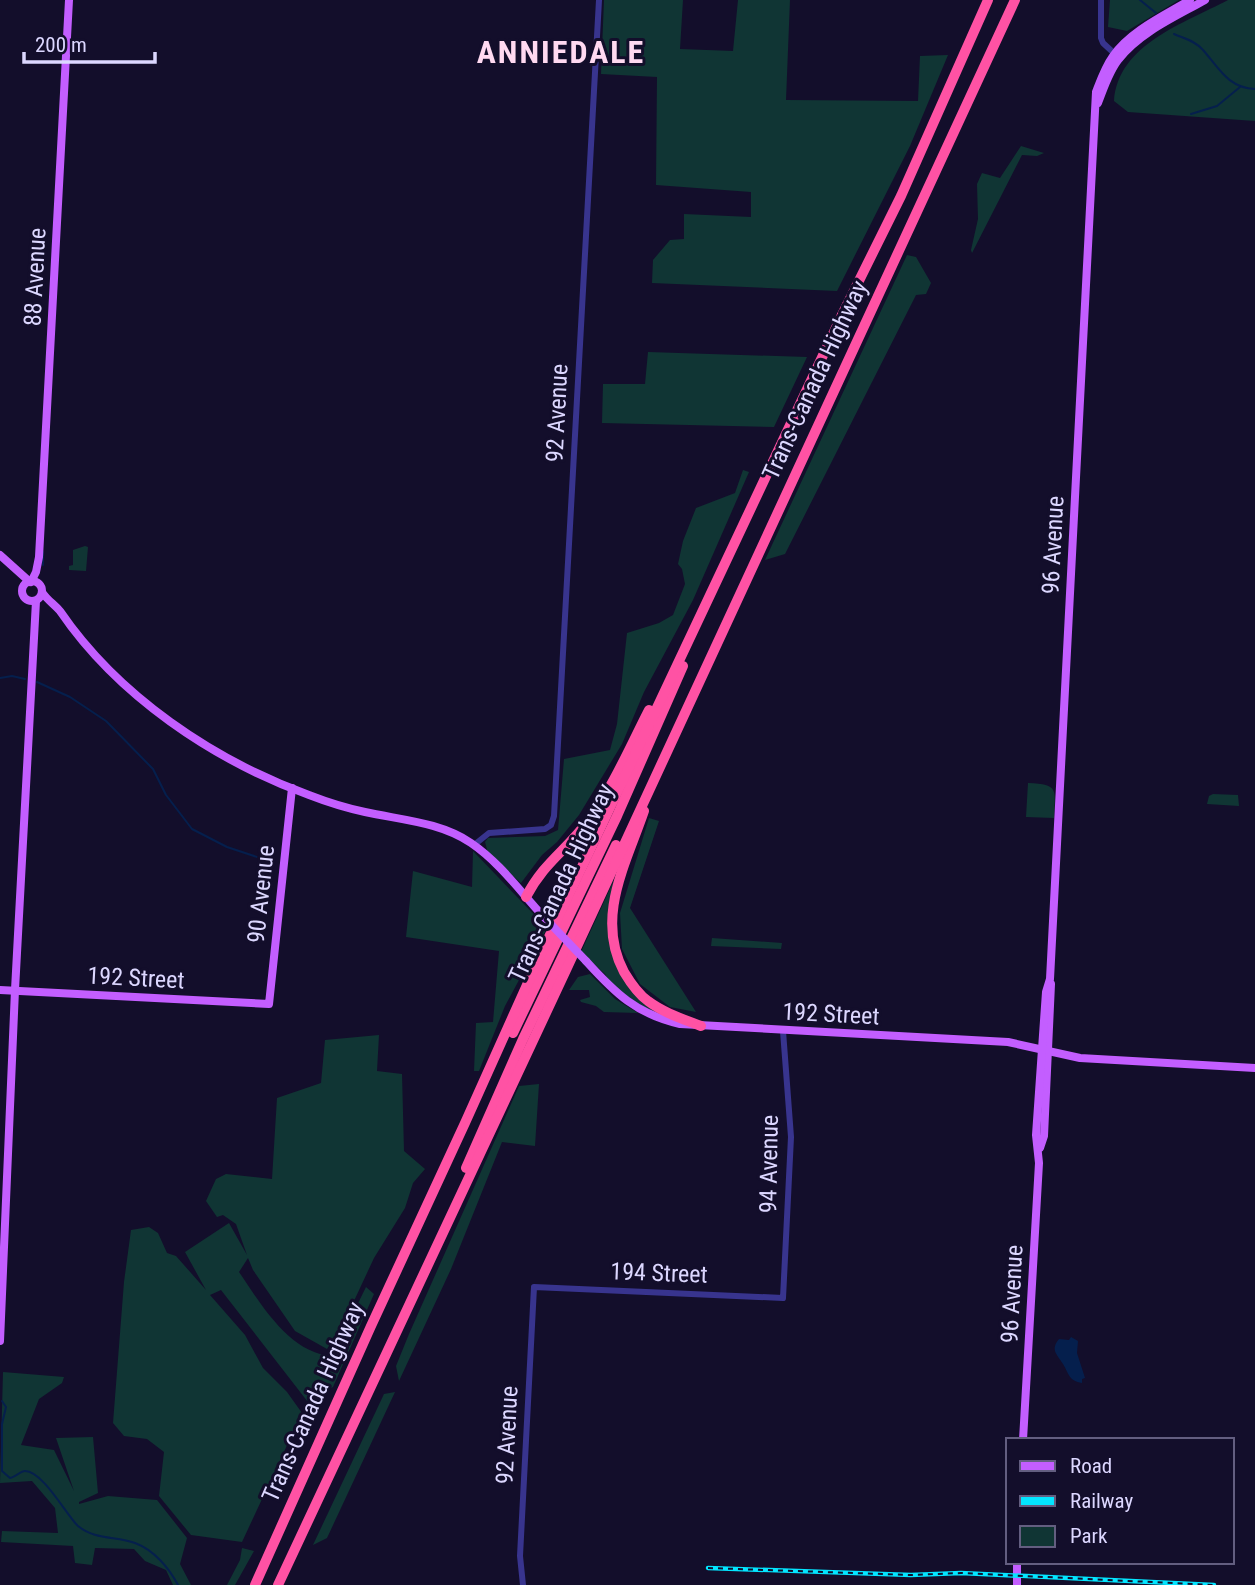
<svg xmlns="http://www.w3.org/2000/svg" width="1255" height="1585" font-family="'Roboto Condensed',sans-serif">
	<style>
		.green { fill: #103534 }
		.water { fill: #051f4d }
		.lines { fill: none; stroke-linecap: round; stroke-linejoin: round }
		.stream { stroke: #051f4d; stroke-width: 2 }
		.minor { stroke: #38348e; stroke-width: 6 }
		.major { stroke: #c35eff; stroke-width: 8 }
		.highway { stroke: #ff52a4; stroke-width: 10 }
		.rail-casing { stroke: #03e5ff; stroke-width: 4.5 }
		.rail { stroke: #130e2b; stroke-width: 2; stroke-dasharray: 5; stroke-linecap: butt }
		.major-bridge { stroke: #c35eff; stroke-width: 8 }
		.labels { text-anchor: middle; stroke-width: 6; stroke-linejoin: round; paint-order: stroke }
		.street-label { font-size: 24px; fill: #dcd7ff; stroke: #130e2b }
		.district-label { font-size: 32px; font-weight: bold; letter-spacing: 2px; fill: #ffd9f1; stroke: #130e2b }
	</style>
	<rect width="100%" height="100%" fill="#130e2b"/>
	<g class="green">
		<path d="M 604,0 L 683,0 L 680,49 L 733,51 L 738,0 L 790,0 L 786,100 L 918,101 L 920,56 L 948,55 L 910,146 L 837,291 L 652,283 L 653,260 L 670,240 L 684,239 L 684,214 L 751,217 L 751,192 L 656,185 L 657,77 L 601,74 Z"/>
		<path d="M 1110,0 L 1179,0 L 1127,31 L 1108,27 Z"/>
		<path d="M 1228,0 L 1255,0 L 1255,121 L 1128,112 L 1114,101 C 1118,44 1185,23 1228,0 Z"/>
		<path d="M 1021,146 L 1044,153 L 1037,156 L 1022,155 L 972,253 L 971,250 L 978,219 L 977,184 L 982,173 L 1000,178 Z"/>
		<path d="M 907,255 L 916,257 L 931,283 L 926,294 L 916,295 L 785,554 L 765,560 Z"/>
		<path d="M 648,352 L 807,357 L 774,427 L 602,423 L 603,384 L 645,384 Z"/>
		<path d="M 743,470 L 749,472 L 693,600 L 644,692 L 622,744 L 579,815 L 557,842 L 542,855 L 521,883 L 488,853 L 485,842 L 488,838 L 545,836 L 558,830 L 564,759 L 610,750 L 617,724 L 627,633 L 659,623 L 673,615 L 685,584 L 682,569 L 678,564 L 683,541 L 696,508 L 735,493 Z"/>
		<path d="M 85,546 L 88,547 L 86,571 L 69,570 L 69,566 L 73,565 L 73,550 Z"/>
		<path d="M 1028,783 C 1060,784 1055,790 1054,818 L 1026,817 Z"/>
		<path d="M 1213,794 L 1238,795 L 1239,806 L 1207,804 L 1209,796 Z"/>
		<path d="M 649,818 L 659,821 L 630,908 L 696,1012 L 670,1007 L 640,984 L 622,949 L 620,913 Z"/>
		<path d="M 473,851 L 547,928 L 505,1006 L 479,1071 L 474,1071 L 476,1023 L 493,1022 L 499,951 L 406,937 L 413,871 L 472,887 Z"/>
		<path d="M 624,858 L 611,949 L 661,1015 L 650,1012 L 611,985 L 605,974 L 581,952 Z"/>
		<path d="M 712,938 L 782,943 L 781,949 L 711,946 Z"/>
		<path d="M 590,974 L 615,999 L 638,1013 L 604,1012 L 596,1006 L 581,1002 L 580,1000 L 590,997 L 589,990 L 569,990 L 578,977 Z"/>
		<path d="M 379,1035 L 377,1071 L 402,1074 L 404,1151 L 425,1169 L 413,1183 L 405,1208 L 374,1258 L 347,1316 L 327,1349 L 295,1331 L 253,1270 L 248,1258 L 239,1272 C 260,1303 290,1354 332,1356 L 366,1287 L 374,1294 L 333,1387 L 315,1396 L 311,1406 L 221,1290 L 210,1295 L 245,1335 L 263,1368 L 287,1392 L 302,1413 L 242,1542 L 191,1535 L 159,1496 L 164,1452 L 147,1439 L 124,1436 L 113,1423 L 124,1282 L 131,1230 L 149,1227 L 158,1233 L 167,1253 L 176,1256 L 206,1290 L 185,1252 L 229,1223 L 247,1255 L 236,1224 L 223,1215 L 217,1217 L 206,1201 L 216,1179 L 226,1174 L 272,1179 L 277,1098 L 321,1083 L 325,1040 Z"/>
		<path d="M 539,1084 L 535,1146 L 502,1142 L 451,1269 L 399,1381 L 396,1366 L 409,1334 L 519,1086 Z"/>
		<path d="M 3,1372 L 64,1377 L 62,1383 L 39,1399 L 21,1445 L 54,1450 L 74,1491 L 56,1438 L 93,1437 L 98,1493 L 79,1502 L 79,1504 L 108,1496 L 157,1500 L 187,1538 L 180,1564 L 191,1585 L 173,1585 L 166,1570 L 145,1561 L 134,1549 L 95,1548 L 92,1565 L 75,1563 L 73,1546 L 1,1542 L 2,1531 L 58,1533 L 55,1508 L 32,1481 L 0,1483 Z"/>
		<path d="M 395,1392 L 327,1538 L 313,1545 L 384,1394 Z"/>
		<path d="M 242,1548 L 254,1551 L 235,1585 L 227,1585 L 240,1560 Z"/>
	</g>
	<path class="water" d="M 1071,1337 L 1078,1341 L 1077,1353 L 1085,1378 L 1082,1379 L 1082,1383 C 1069,1381 1069,1374 1063,1364 C 1057,1354 1050,1350 1059,1339 L 1069,1340 Z"/>
	<g class="lines">
		<g class="stream">
			<path d="M 1140,0 L 1156,13"/>
			<path d="M 1174,34 C 1183,38 1196,41 1203,50 C 1219,68 1228,88 1255,89"/>
			<path d="M 1191,114 L 1217,106 L 1240,87"/>
			<path d="M 43,565 L 43,552"/>
			<path d="M 0,678 L 12,676 L 25,679"/>
			<path d="M 37,682 L 70,697 L 106,721 L 153,769 L 166,795 L 192,829 L 227,847 L 269,861"/>
			<path d="M 2,1401 L 6,1407 L 2,1424 L 2,1471 L 10,1478 C 15,1477 21,1471 25,1471 C 43,1471 67,1516 78,1526 C 95,1540 116,1536 135,1543 C 154,1550 169,1568 178,1585"/>
		</g>
		<g class="minor">
			<path d="M 1101,0 L 1101,38 L 1103,43 L 1116,55"/>
			<path d="M 474,845 L 489,833 L 545,829 L 551,825 L 554,816 L 599,0"/>
			<path d="M 523,1585 L 520,1556 L 534,1287 L 783,1298 L 791,1137 L 783,1031"/>
		</g>
		<g class="major">
			<path d="M 1098,103 C 1104,88 1109,71 1119,59 C 1140,32 1177,16 1205,0"/>
			<path d="M 0,555 L 30,582"/>
			<circle cx="32" cy="591" r="10"/>
			<path d="M 31,582 L 36,572 L 39,557 L 69,0"/>
			<path d="M 42,592 C 47,600 54,604 60,611 C 118,696 213,760 309,795 C 327,802 346,808 365,812 C 401,820 440,822 471,843 C 499,862 520,891 542,915"/>
			<path d="M 586,961 C 615,993 636,1014 680,1024 L 1008,1042 L 1080,1058 L 1255,1068"/>
			<path d="M 0,990 L 269,1004 L 292,788"/>
			<path d="M 1040,1148 L 1044,1136 L 1051,984"/>
			<path d="M 0,1341 L 15,990 L 36,601"/>
			<path d="M 1023,1440 L 1039,1163 L 1036,1135 L 1046,992 L 1050,979 L 1096,92 C 1101,79 1105,67 1113,56 C 1130,31 1165,15 1190,0"/>
			<path d="M 1017,1585 L 1017,1562"/>
		</g>
		<g class="highway">
			<path d="M 644,811 C 626,864 595,917 624,972 C 630,982 638,994 648,1001 C 664,1013 683,1019 701,1026"/>
			<path d="M 526,897 C 544,862 567,850 588,821 C 613,787 630,747 649,710"/>
			<path d="M 513,1033 L 617,816 L 683,666"/>
			<path d="M 466,1168 L 523,1039 L 616,845"/>
			<path d="M 255,1585 L 371,1326 L 465,1123 L 540,956 L 842,315 L 901,196 L 988,0"/>
			<path d="M 278,1585 L 567,968 L 1015,0"/>
		</g>
		<g class="rail-casing">
			<path id="rail" d="M 708,1568 L 911,1575 L 961,1573 L 1214,1585"/>
		</g>
		<use href="#rail" class="rail"/>
		<path class="major-bridge" d="M 542,915 L 586,961"/>
	</g>
	<g class="labels">
		<g class="street-label">
			<text transform="translate(35 277) rotate(-87)" y="8">88 Avenue</text>
			<text transform="translate(815 380) rotate(-65)" y="8">Trans-Canada Highway</text>
			<text transform="translate(557 413) rotate(-87)" y="8">92 Avenue</text>
			<text transform="translate(1053 545) rotate(-87)" y="8">96 Avenue</text>
			<text transform="translate(561 883) rotate(-65)" y="8">Trans-Canada Highway</text>
			<text transform="translate(261 894) rotate(-84)" y="8">90 Avenue</text>
			<text transform="translate(136 978) rotate(3)" y="8">192 Street</text>
			<text transform="translate(831 1014) rotate(3)" y="8">192 Street</text>
			<text transform="translate(769 1164) rotate(-89)" y="8">94 Avenue</text>
			<text transform="translate(659 1273) rotate(2)" y="8">194 Street</text>
			<text transform="translate(1012 1294) rotate(-87)" y="8">96 Avenue</text>
			<text transform="translate(313 1402) rotate(-66)" y="8">Trans-Canada Highway</text>
			<text transform="translate(507 1435) rotate(-87)" y="8">92 Avenue</text>
		</g>
		<g class="district-label">
			<text x="561" y="63">ANNIEDALE</text>
		</g>
	</g>
	<rect x="1006" y="1438" width="228" height="126" fill="#130e2b" stroke="#635e80" stroke-width="2"/>
	<rect x="1020" y="1461" width="35" height="10" fill="#c35eff" stroke="#635e80" stroke-width="2"/>
	<text x="1070" y="1473" font-size="21" fill="#dcd7ff">Road</text>
	<rect x="1020" y="1496" width="35" height="10" fill="#03e5ff" stroke="#635e80" stroke-width="2"/>
	<text x="1070" y="1508" font-size="21" fill="#dcd7ff">Railway</text>
	<rect x="1020" y="1526" width="35" height="21" fill="#103534" stroke="#635e80" stroke-width="2"/>
	<text x="1070" y="1543" font-size="21" fill="#dcd7ff">Park</text>
	<path d="M24 52v10h131v-10" fill="none" stroke="#dcd7ff" stroke-width="3.5"/>
	<text x="35" y="52" font-size="21" fill="#dcd7ff" stroke="#130e2b" stroke-width="5" paint-order="stroke">200 m</text>
</svg>
